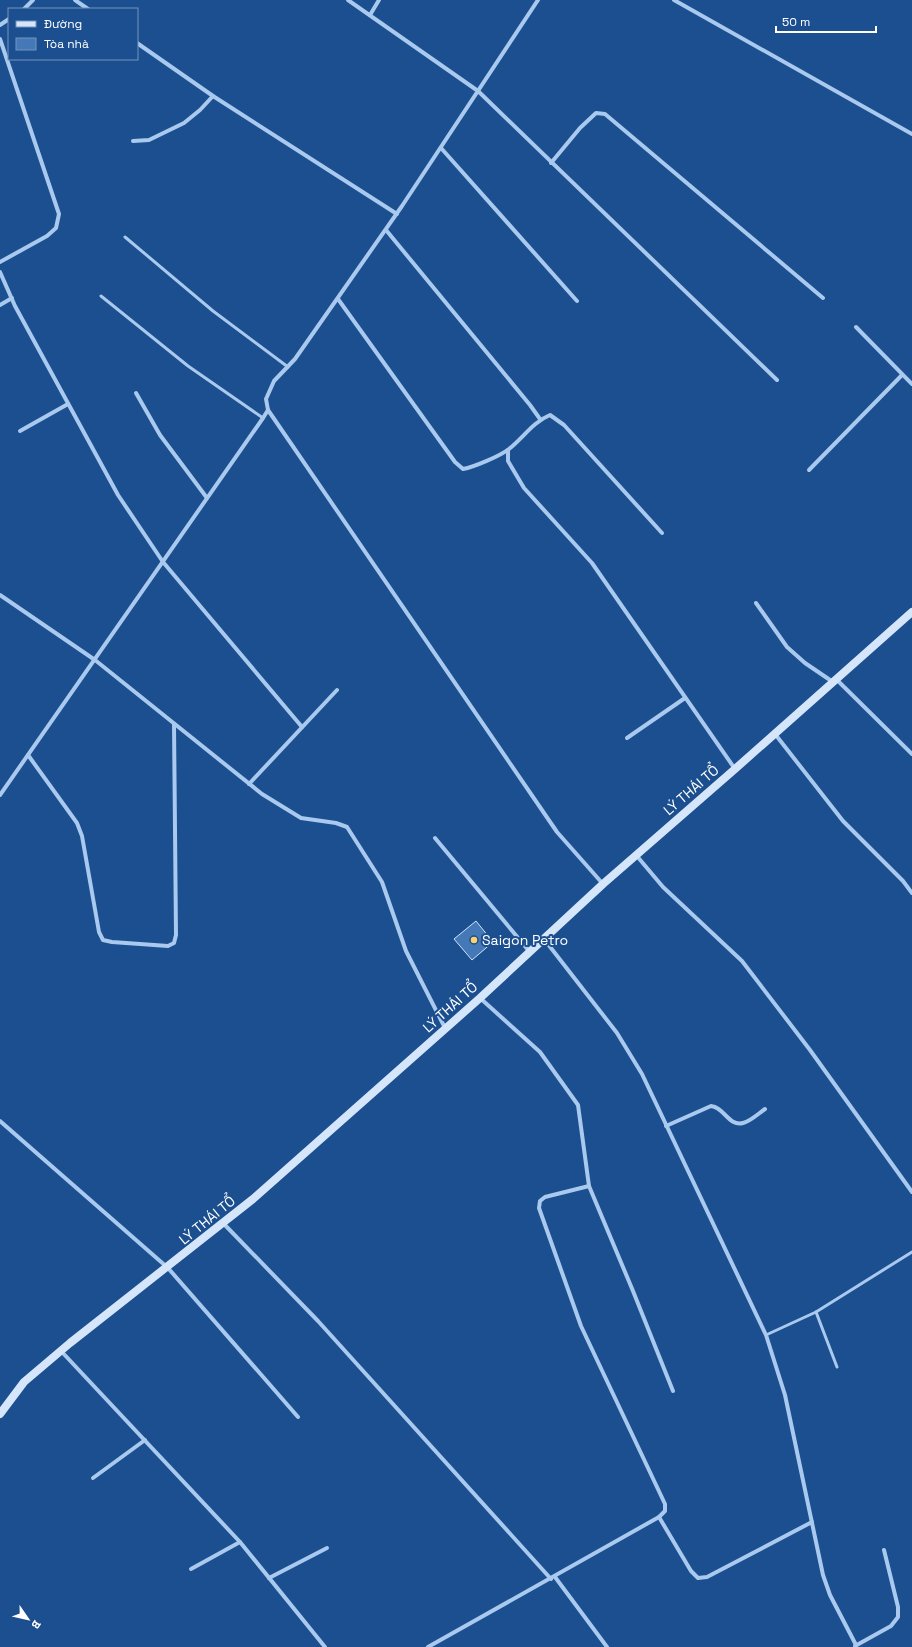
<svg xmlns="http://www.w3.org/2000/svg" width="912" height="1647" font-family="'Space Grotesk',sans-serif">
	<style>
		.building { fill: #4478b7; stroke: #cfe3fa }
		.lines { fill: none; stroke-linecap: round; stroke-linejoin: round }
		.lane { stroke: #a9c9ee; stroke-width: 3 }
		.street { stroke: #a9c9ee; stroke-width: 4 }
		.secondary { stroke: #d6e6fa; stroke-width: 8 }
		.poi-dot { fill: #ffd166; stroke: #1b4f8f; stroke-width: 1.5 }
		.labels { text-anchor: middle; stroke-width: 4; stroke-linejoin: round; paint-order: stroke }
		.street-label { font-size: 14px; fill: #fff; stroke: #1b4f8f }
		.poi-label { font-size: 14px; fill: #fff; stroke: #1b4f8f; text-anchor: start }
	</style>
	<rect width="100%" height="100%" fill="#1b4f8f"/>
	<path class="building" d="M 476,921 L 493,942 L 472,960 L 454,939 Z"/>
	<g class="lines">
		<g class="lane">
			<path d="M 125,237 L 213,311 L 288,367"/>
			<path d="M 101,296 L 188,366 L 263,418"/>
			<path d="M 816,1312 L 837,1367"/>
			<path d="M 766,1335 L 816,1312 L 912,1252"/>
		</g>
		<g class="street">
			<path d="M 75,0 L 88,9"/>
			<path d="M 348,0 L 478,91 L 777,380"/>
			<path d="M 674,0 L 912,134"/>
			<path d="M 24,9 L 33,0"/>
			<path d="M 370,15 L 379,0"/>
			<path d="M 0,25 L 9,19"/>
			<path d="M 0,39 L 59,214 L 56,228 L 47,236 L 0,262"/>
			<path d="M 137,43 L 213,96 L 397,214"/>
			<path d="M 133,141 L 149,140 L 184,123 L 200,110 L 213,96"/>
			<path d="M 441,148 L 577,301"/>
			<path d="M 551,163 L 580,128 L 596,113 L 605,114 L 823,298"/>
			<path d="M 386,230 L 530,405 L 540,419"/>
			<path d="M 0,272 L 15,306 L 118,495 L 163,562 L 302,727"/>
			<path d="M 338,299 L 455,462 L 463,469 C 474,467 500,456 509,449 C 523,438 533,422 550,415 L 564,425 L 662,533"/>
			<path d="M 0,305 L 12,298"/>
			<path d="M 856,327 L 912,384"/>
			<path d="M 136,393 L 160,435 L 207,498"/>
			<path d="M 268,410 L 557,832 L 603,884"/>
			<path d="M 20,431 L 68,404"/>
			<path d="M 508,450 L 508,461 L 524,488 L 592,563 L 735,769"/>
			<path d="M 809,470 L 902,375"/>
			<path d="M 0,595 L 95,660 L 262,794 L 301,818 L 336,823 L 347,827 L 382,882 L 406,951 L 445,1028"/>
			<path d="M 756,603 L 787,647 L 805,663 L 833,682"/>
			<path d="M 836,679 L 912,754"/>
			<path d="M 775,734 L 843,821 L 903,881 L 912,893"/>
			<path d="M 627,738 L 685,698"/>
			<path d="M 28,755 L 77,823 L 82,836 L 99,932 L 103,940 L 112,942 L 168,946 L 174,943 L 176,935 L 174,724"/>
			<path d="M 249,784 L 337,690"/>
			<path d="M 0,795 L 263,418 L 268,410 L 266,399 L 274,381 L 295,359 L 402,206 L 538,0"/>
			<path d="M 435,838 L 529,951"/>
			<path d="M 636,855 L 663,887 L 742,961 L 810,1050 L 912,1192"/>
			<path d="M 544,939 L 617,1033 L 642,1074 L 766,1335 L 785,1395 L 823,1575 L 830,1595 L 856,1645"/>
			<path d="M 480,998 L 540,1052 L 578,1105 L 589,1186 L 633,1291 L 673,1391"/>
			<path d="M 0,1121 L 168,1268 L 298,1417"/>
			<path d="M 666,1126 L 711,1106 C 724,1107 729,1127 743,1123 C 751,1121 759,1113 765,1109"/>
			<path d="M 223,1223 L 318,1321 L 551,1579"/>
			<path d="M 61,1351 L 240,1542 L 325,1647"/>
			<path d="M 93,1478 L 145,1440"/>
			<path d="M 659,1517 L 691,1571 L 698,1578 L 707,1577 L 812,1522"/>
			<path d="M 191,1569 L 240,1542"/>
			<path d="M 555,1577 L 607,1647"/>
			<path d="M 269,1578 L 327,1548"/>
			<path d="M 855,1646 L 891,1626 L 898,1617 L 898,1607 L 884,1550"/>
			<path d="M 428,1647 L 659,1517 L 665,1511 L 665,1504 L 581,1326 L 539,1208 L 540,1201 L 545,1197 L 589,1186"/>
		</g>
		<path class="secondary" d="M 0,1414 L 24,1382 L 70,1343 L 253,1199 L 480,998 L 603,884 L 735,769 L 912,612"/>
	</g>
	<circle class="poi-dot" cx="474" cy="940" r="4"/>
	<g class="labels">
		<g class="street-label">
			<text transform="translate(691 790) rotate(-41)" y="5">LÝ THÁI TỔ</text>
			<text transform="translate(450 1007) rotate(-42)" y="5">LÝ THÁI TỔ</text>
			<text transform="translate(207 1220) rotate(-39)" y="5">LÝ THÁI TỔ</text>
		</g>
		<g class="poi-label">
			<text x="482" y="945">Saigon Petro</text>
		</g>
	</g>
	<rect x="8" y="8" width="130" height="52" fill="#1b4f8f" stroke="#7695bc"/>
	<rect x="16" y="21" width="20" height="6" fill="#d6e6fa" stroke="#7695bc"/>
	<text x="44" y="28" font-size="12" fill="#ffffff">Đường</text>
	<rect x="16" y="38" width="20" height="12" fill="#4478b7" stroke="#7695bc"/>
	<text x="44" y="48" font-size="12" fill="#ffffff">Tòa nhà</text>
	<g transform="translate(28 1619) rotate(124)" stroke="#1b4f8f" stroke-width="3" paint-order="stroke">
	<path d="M0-3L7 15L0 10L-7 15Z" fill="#ffffff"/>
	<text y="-6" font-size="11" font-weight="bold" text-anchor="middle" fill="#ffffff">B</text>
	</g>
	<path d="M776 26v6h100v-6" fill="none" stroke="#ffffff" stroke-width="2"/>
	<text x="782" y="26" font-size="12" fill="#ffffff" stroke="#1b4f8f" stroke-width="3" paint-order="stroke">50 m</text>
</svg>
